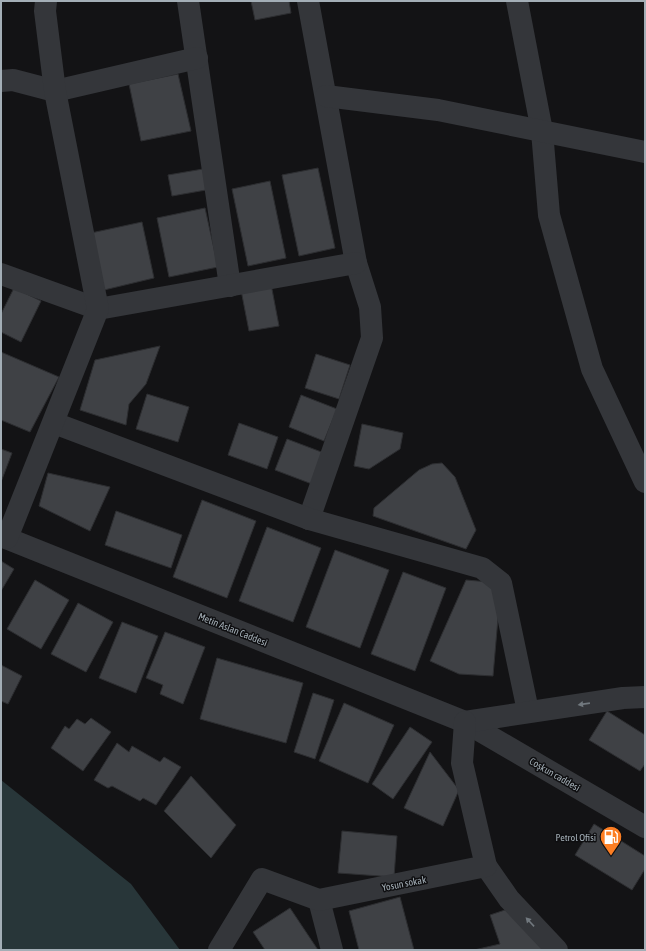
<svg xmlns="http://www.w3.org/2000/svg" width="646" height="951" font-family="'Asap Condensed',sans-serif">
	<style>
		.water { fill: #283639 }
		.building { fill: #3f4145; stroke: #2d2e31 }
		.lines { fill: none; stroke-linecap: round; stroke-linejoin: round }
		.minor { stroke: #34363a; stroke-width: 22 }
		.oneway { fill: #71787e }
		.labels { text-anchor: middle; stroke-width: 3; stroke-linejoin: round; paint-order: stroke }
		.street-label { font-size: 10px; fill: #a3aeb6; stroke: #0e0e10 }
		.poi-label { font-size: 10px; fill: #a3aeb6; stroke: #0e0e10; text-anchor: end }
	</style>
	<rect width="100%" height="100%" fill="#131315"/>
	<path class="water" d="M 1,780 L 131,884 L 180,950 L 1,950 Z"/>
	<g class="building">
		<path d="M 251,1 L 289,1 L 291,13 L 255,20 Z"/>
		<path d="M 178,74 L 191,131 L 141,141 L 129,84 Z"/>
		<path d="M 318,168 L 335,248 L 299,256 L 282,175 Z"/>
		<path d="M 203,169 L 206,190 L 172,196 L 168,175 Z"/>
		<path d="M 270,181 L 286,258 L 248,266 L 232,189 Z"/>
		<path d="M 205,208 L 218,267 L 169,277 L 157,218 Z"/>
		<path d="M 142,222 L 154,278 L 104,290 L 91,233 Z"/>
		<path d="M 271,284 L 279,326 L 249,331 L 241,290 Z"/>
		<path d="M 14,288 L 41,301 L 21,342 L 1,332 L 1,314 Z"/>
		<path d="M 160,346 L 146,384 L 129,404 L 126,425 L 80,410 L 95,360 Z"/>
		<path d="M 1,352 L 59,377 L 30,432 L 1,420 Z"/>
		<path d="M 316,354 L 350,365 L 339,399 L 305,388 Z"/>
		<path d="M 147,394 L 189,407 L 178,442 L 136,429 Z"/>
		<path d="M 301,395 L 337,409 L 324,441 L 289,427 Z"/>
		<path d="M 239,423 L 278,437 L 267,469 L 228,455 Z"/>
		<path d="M 362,424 L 403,433 L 400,449 L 369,469 L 354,466 Z"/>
		<path d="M 287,439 L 324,453 L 312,484 L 275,470 Z"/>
		<path d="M 1,449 L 12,453 L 1,482 Z"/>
		<path d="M 442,463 L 455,477 L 476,530 L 466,549 L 373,516 L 374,508 L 419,470 L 432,464 Z"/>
		<path d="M 48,473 L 110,487 L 90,531 L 39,506 Z"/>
		<path d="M 202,500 L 256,521 L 227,598 L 173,577 Z"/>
		<path d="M 116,511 L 182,535 L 171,568 L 105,545 Z"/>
		<path d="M 267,527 L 321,548 L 293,622 L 239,601 Z"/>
		<path d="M 335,550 L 389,570 L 360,648 L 306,627 Z"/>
		<path d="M 1,561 L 14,569 L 1,591 Z"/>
		<path d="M 403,572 L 446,588 L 415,671 L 371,654 Z"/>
		<path d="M 35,580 L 69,600 L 41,649 L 7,629 Z"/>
		<path d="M 466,580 L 501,583 L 493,676 L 459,674 L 430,661 Z"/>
		<path d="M 78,603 L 113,622 L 86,672 L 51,654 Z"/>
		<path d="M 122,622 L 158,636 L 136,693 L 99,678 Z"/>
		<path d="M 165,632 L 205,647 L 183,704 L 160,694 L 163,685 L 146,678 Z"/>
		<path d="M 217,658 L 303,683 L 286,743 L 200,719 Z"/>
		<path d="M 1,665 L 22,676 L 8,704 L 1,701 Z"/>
		<path d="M 313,693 L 334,700 L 315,759 L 294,752 Z"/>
		<path d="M 344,703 L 394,725 L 368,783 L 319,761 Z"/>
		<path d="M 607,711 L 645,735 L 645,764 L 640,771 L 589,740 Z"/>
		<path d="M 91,718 L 111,732 L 83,771 L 51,748 L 65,726 L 69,729 L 77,719 L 85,724 Z"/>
		<path d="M 410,727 L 432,742 L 393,799 L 372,784 Z"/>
		<path d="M 117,743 L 129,752 L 132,746 L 160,762 L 164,757 L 181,767 L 156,805 L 143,798 L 140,801 L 112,786 L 108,788 L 94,780 Z"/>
		<path d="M 430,752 L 459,790 L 443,826 L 404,808 Z"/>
		<path d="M 191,776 L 236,825 L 211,858 L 164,811 Z"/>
		<path d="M 594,824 L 645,856 L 645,869 L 632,890 L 575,855 Z"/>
		<path d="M 342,831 L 397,836 L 394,877 L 338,873 Z"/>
		<path d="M 400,897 L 414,950 L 359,950 L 349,911 Z"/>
		<path d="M 290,908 L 318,950 L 265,950 L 253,932 Z"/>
		<path d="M 505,910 L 550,950 L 474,950 L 500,944 L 490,915 Z"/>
	</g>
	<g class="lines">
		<g class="minor">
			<path d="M 188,1 L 230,286"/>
			<path d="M 308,1 L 356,263 L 370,307 L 372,338 L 309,519"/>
			<path d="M 517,1 L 542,131 L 549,215 L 592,369 L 645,482"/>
			<path d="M 1,81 L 13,80 L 55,91 L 197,58"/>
			<path d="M 326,96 L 438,110 L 645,152"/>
			<path d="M 1,274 L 98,309 L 356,263"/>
			<path d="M 54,423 L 309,519 L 482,568 L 501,583 L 528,711"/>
			<path d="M 1,536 L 465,722 L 645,827"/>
			<path d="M 7,538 L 98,309 L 55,91 L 45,11 L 46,1"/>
			<path d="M 465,722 L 623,698 L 645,697"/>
			<path d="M 486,866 L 509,899 L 557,950"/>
			<path d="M 319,900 L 332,950"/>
			<path d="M 219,950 L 262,879 L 319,900 L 486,866 L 462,763 L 465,722"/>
		</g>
	</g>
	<defs><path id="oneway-solid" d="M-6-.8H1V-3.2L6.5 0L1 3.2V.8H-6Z"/></defs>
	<g class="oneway">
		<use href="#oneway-solid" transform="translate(584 704) rotate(172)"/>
		<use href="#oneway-solid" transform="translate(530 922) rotate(-133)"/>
	</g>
	<defs>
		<g id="fuel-pin" transform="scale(1.15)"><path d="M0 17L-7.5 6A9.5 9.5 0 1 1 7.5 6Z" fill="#fc7e23" stroke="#0e0e10"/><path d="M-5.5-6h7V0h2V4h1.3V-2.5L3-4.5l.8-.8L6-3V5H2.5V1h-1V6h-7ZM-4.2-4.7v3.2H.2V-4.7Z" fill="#fff"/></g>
	</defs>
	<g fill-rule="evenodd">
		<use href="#fuel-pin" x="611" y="837"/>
	</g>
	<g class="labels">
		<g class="street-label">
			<text transform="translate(233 629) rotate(22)" y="4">Metin Aslan Caddesi</text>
			<text transform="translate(555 774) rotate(30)" y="4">Coşkun caddesi</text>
			<text transform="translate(404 883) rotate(-11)" y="4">Yosun sokak</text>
		</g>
		<g class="poi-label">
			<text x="596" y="841">Petrol Ofisi</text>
		</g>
	</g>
	<rect width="646" height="951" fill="none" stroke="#a3aeb6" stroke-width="4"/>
</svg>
